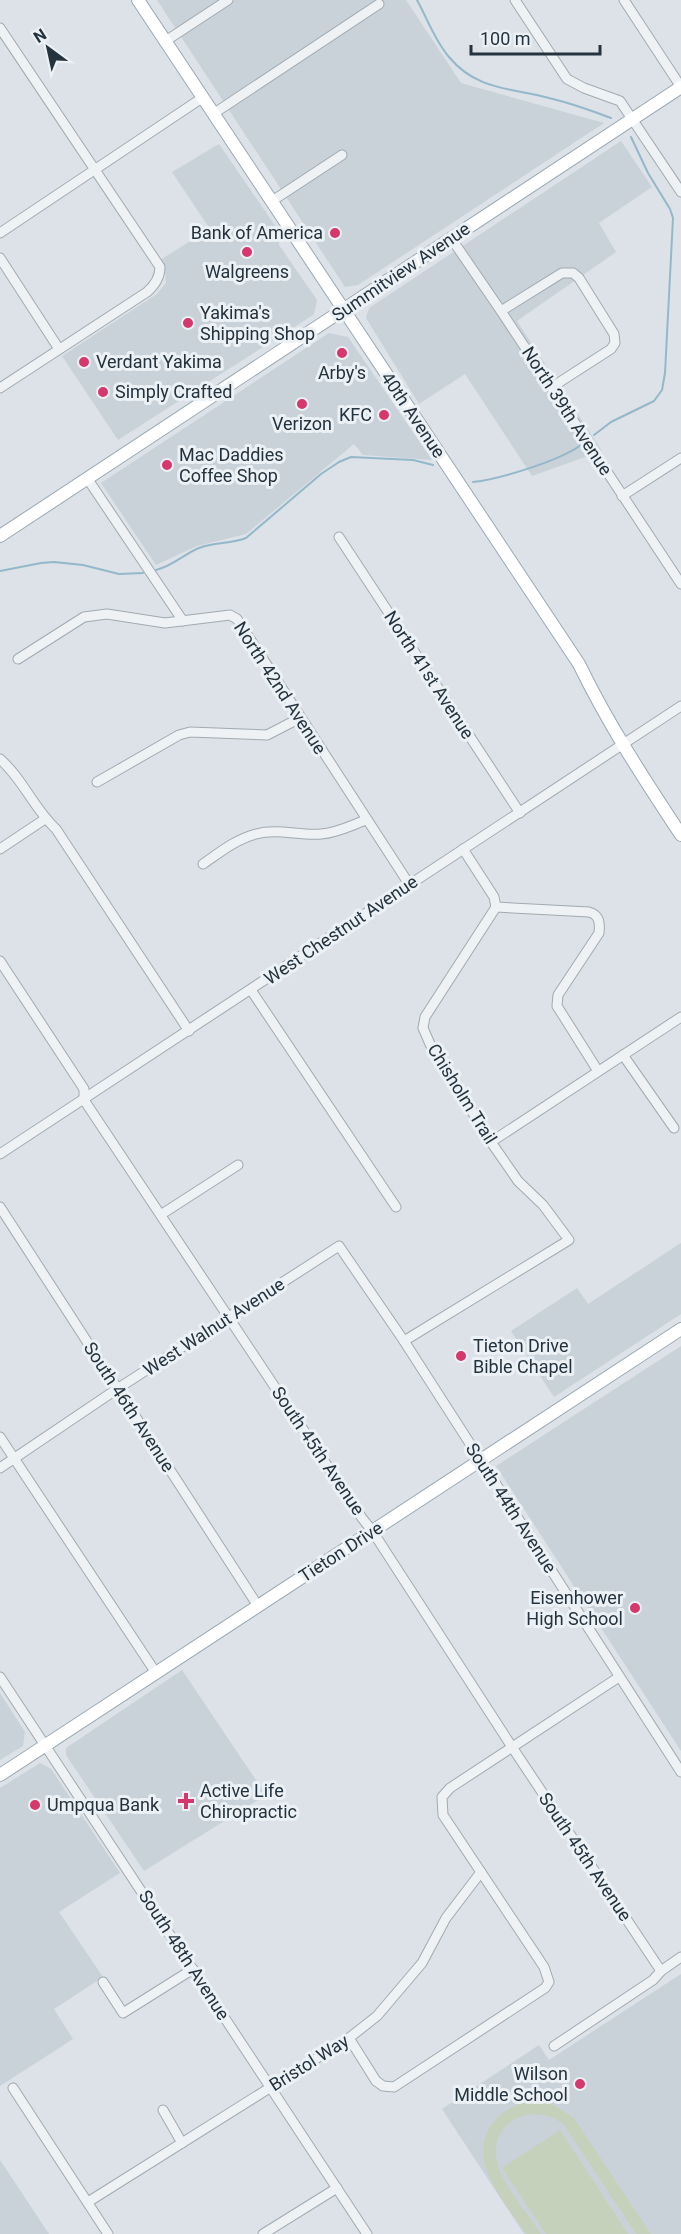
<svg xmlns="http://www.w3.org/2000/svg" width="681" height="2234" font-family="Roboto,sans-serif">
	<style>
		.built { fill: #c9d2d9 }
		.green { fill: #c6d1bc }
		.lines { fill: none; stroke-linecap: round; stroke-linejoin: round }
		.stream { stroke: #94b8ca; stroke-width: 2 }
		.minor-casing { stroke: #a1aab1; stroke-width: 11 }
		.major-casing { stroke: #9aa9b3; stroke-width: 14 }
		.minor { stroke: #eef2f5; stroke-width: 9 }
		.major { stroke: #fff; stroke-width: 12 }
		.poi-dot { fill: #d6376d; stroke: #ebf1f5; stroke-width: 2 }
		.labels { text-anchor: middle; stroke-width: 6; stroke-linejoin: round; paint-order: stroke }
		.poi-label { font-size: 18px; fill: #25333e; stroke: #ebf1f5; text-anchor: start }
		.street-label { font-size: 18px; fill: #25333e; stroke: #ebf1f5 }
	</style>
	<rect width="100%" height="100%" fill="#dce2e7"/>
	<g class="built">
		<path d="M 157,0 L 406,0 L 461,83 L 604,123 L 358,285 L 345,287 Z"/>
		<path d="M 621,141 L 652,187 L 599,223 L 616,252 L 517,321 L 602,451 L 532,476 L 465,374 L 419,404 L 366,318 L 369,308 Z"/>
		<path d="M 219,144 L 278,230 L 279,245 L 317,300 L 315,310 L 313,315 L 118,440 L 62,356 L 157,294 L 166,283 L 165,270 L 160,260 L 210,229 L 172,172 Z"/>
		<path d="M 329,333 L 348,337 L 432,460 L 363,455 L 354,444 L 246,534 L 197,546 L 156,565 L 101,483 Z"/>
		<path d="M 681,1243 L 681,1314 L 554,1397 L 511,1331 L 577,1288 L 588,1304 Z"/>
		<path d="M 681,1346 L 681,1751 L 496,1466 Z"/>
		<path d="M 182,1670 L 266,1795 L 144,1871 L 66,1755 L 66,1748 Z"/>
		<path d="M 0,1693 L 25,1732 L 23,1746 L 0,1760 Z"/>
		<path d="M 40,1763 L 51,1769 L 120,1873 L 59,1912 L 103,1977 L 54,2009 L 73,2039 L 0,2086 L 0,1788 Z"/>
		<path d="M 681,1974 L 681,2234 L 524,2234 L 442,2109 L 539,2045 L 549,2060 Z"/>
		<path d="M 0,2160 L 49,2234 L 0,2234 Z"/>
	</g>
	<g class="green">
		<path d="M 538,2101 L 554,2105 L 574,2118 L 651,2234 L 636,2234 L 564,2125 C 534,2100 487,2121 497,2162 C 501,2182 529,2216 541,2234 L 526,2234 C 505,2202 462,2157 496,2119 C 507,2107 522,2102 538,2101 Z"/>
		<path d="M 560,2130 L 628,2234 L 546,2234 L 502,2168 Z"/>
	</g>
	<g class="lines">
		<g class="stream">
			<path d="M 417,0 C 427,18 435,41 449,57 C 476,90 511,88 549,98 C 570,103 590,110 611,118"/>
			<path d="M 594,435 L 611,422 L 654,401 L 662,390 L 665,373 L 673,218 L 670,209 L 648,173 L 631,137"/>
			<path d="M 473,482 C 500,479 559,461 581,445"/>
			<path d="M 156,570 C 173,566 184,554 199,548 C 214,542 231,544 246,538 L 321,474 L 339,462 L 351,457 L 413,460 L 433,465"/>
			<path d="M 0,571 L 41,563 L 54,562 L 83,565 L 119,574 L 143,573"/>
		</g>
		<g class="minor-casing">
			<g id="minor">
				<path d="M 515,0 L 567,79 L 584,88 L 620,101 L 681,192"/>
				<path d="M 624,0 L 681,87"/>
				<path d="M 0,28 L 160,267 C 160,278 155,285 147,292 L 0,388"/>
				<path d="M 164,42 L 228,0"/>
				<path d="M 213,114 L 379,4"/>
				<path d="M 272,201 L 342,155"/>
				<path d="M 0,233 L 202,98"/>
				<path d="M 451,238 L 501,311 L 681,584"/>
				<path d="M 0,258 L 59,349"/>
				<path d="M 501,311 L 562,273 L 573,273 L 579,278 L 614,334 L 615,343 L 611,349 L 552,387"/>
				<path d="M 87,478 L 183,621"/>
				<path d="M 622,496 L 681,458"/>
				<path d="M 339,537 L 520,813"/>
				<path d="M 18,659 L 84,617 L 107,614 L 165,623 L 230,615 L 237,619 L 409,884"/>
				<path d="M 0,759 C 23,779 34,809 56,829 L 189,1031"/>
				<path d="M 97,782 L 179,735 L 190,732 L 267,735 L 300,718"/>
				<path d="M 0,849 L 45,819"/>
				<path d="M 463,849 L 494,897 L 496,907"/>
				<path d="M 203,864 C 219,853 236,839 256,834 C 277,828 300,836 321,834 C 337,833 352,825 366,820"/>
				<path d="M 496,907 L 589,912 C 600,915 600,924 599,933 L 558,995 L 557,1006 L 598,1071"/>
				<path d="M 0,961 L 84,1089 L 84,1100 L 362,1518 L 373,1532 L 512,1747 L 661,1971"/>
				<path d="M 251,990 L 396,1207"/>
				<path d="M 623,1055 L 674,1128"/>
				<path d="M 491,1142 L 681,1017"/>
				<path d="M 0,1154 L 681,706"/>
				<path d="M 0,1207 L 258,1606"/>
				<path d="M 162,1214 L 238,1165"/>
				<path d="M 404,1341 L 569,1240 L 543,1205 L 518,1181 L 491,1142 L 430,1044 L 423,1028 L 425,1017 L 496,907"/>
				<path d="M 0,1437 L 156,1673"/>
				<path d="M 0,1468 L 117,1389 L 339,1246 L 404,1341 L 681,1772"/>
				<path d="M 0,1677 L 367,2234"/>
				<path d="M 103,1982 L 123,2013 L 193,1969"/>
				<path d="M 349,2038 L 376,2081 L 383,2086 L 394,2087 L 545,1988 L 549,1982 L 544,1967 L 443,1815 L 442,1797 L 450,1788 L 619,1677"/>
				<path d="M 554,2046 L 653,1980 L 661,1971 L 681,1957"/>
				<path d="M 13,2088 L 108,2234"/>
				<path d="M 163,2110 L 182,2143"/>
				<path d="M 88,2202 L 349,2038 L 377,2016 L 422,1963 L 446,1918 L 481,1872"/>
				<path d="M 263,2234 L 337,2188"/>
			</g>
		</g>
		<g class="major-casing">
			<g id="major">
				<path d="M 138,0 L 579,664 C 608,724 644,779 681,835"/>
				<path d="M 0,536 L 681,87"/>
				<path d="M 0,1775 L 681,1329"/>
			</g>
		</g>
		<use href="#minor" class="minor"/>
		<use href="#major" class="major"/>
	</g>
	<g class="poi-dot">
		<circle cx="335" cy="233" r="6"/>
		<circle cx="247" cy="252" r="6"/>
		<circle cx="188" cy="323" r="6"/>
		<circle cx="342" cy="353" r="6"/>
		<circle cx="84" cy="362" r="6"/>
		<circle cx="103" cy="392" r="6"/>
		<circle cx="302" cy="404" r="6"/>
		<circle cx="384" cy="415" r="6"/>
		<circle cx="167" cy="465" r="6"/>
		<circle cx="461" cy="1356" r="6"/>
		<circle cx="635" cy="1608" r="6"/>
		<path d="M183 1792h6v6h6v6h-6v6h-6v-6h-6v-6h6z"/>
		<circle cx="35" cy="1805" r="6"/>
		<circle cx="580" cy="2084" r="6"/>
	</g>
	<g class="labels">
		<g class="poi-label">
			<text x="323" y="239" text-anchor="end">Bank of America</text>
			<text x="247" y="278" text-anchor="middle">Walgreens</text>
			<text x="200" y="319">Yakima's<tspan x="200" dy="21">Shipping Shop</tspan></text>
			<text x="96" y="368">Verdant Yakima</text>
			<text x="342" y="379" text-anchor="middle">Arby's</text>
			<text x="115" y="398">Simply Crafted</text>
			<text x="372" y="421" text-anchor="end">KFC</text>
			<text x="302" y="430" text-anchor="middle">Verizon</text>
			<text x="179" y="461">Mac Daddies<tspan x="179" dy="21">Coffee Shop</tspan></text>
			<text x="473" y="1352">Tieton Drive<tspan x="473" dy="21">Bible Chapel</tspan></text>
			<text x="623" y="1604" text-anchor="end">Eisenhower<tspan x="623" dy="21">High School</tspan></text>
			<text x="200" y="1797">Active Life<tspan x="200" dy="21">Chiropractic</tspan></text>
			<text x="47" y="1811">Umpqua Bank</text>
			<text x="568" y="2080" text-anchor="end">Wilson<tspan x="568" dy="21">Middle School</tspan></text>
		</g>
		<g class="street-label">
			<text transform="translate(401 272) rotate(-34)" y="6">Summitview Avenue</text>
			<text transform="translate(567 411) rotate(57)" y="6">North 39th Avenue</text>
			<text transform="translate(413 415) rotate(56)" y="6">40th Avenue</text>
			<text transform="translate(429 675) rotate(57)" y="6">North 41st Avenue</text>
			<text transform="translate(280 688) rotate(57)" y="6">North 42nd Avenue</text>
			<text transform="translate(341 930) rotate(-34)" y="6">West Chestnut Avenue</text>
			<text transform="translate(462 1094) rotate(58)" y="6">Chisholm Trail</text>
			<text transform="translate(214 1327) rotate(-33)" y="6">West Walnut Avenue</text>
			<text transform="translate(129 1407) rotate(57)" y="6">South 46th Avenue</text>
			<text transform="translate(318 1451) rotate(56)" y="6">South 45th Avenue</text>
			<text transform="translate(511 1508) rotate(57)" y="6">South 44th Avenue</text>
			<text transform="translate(341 1552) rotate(-33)" y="6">Tieton Drive</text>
			<text transform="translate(585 1857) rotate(56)" y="6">South 45th Avenue</text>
			<text transform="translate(184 1955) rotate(57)" y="6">South 48th Avenue</text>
			<text transform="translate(309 2063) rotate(-32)" y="6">Bristol Way</text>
		</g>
	</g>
	<g transform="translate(48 48) rotate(327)" stroke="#ebf1f5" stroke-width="4.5" paint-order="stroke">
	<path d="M0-4.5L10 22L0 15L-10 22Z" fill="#25333e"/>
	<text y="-9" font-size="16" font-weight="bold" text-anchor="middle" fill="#25333e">N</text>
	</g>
	<path d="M471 45v9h129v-9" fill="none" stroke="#25333e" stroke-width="3"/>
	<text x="480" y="45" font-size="18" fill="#25333e" stroke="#ebf1f5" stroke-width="4.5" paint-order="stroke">100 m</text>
</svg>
